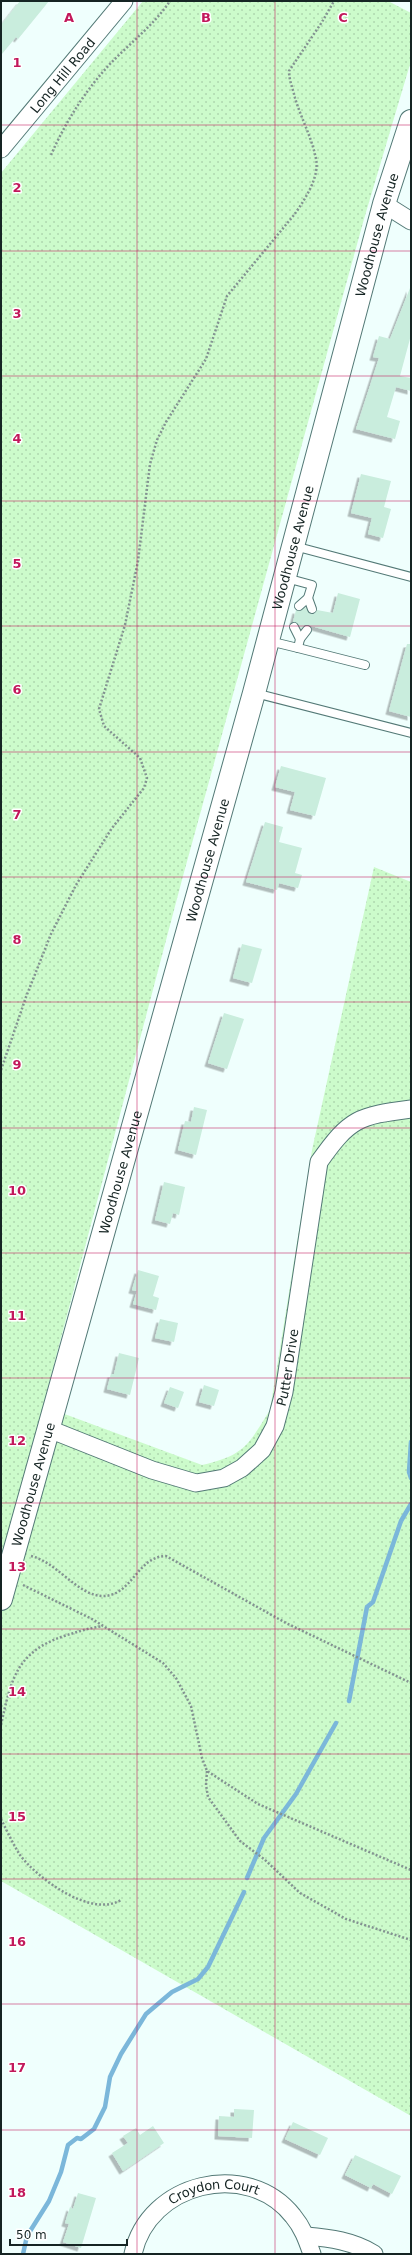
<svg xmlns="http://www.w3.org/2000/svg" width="412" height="2255" font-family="'DejaVu Sans',sans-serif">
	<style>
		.grass { fill: url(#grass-dots) }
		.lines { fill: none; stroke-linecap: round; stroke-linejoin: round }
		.stream { stroke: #7bb7da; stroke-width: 4.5 }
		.building { fill: #c9eddd; filter: url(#shadow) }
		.lane-casing { stroke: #537976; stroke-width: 10 }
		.street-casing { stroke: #537976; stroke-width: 19 }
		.secondary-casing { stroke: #537976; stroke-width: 24 }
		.path { stroke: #839391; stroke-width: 2.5; stroke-dasharray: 2 2; stroke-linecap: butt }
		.lane { stroke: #fff; stroke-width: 8 }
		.street { stroke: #fff; stroke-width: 17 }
		.secondary { stroke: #fff; stroke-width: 22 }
		.grid { fill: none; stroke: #c2185b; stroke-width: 1; stroke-opacity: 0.55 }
		.labels { text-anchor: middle; stroke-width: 3; stroke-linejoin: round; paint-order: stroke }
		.street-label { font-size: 13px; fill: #152423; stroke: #fff }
		.grid-label { font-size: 13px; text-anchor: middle; font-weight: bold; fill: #c2185b; stroke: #fff; stroke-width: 3; stroke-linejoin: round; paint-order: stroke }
	</style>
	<defs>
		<pattern id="grass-dots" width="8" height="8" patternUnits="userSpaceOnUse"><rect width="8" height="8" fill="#ccfbcb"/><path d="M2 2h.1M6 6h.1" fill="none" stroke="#aed7ae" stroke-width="1.8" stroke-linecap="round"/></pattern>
		<filter id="shadow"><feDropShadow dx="-3.5" dy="3.5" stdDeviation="0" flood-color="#0004"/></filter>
	</defs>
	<rect width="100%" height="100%" fill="#effffd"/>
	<path class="grass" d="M 143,1 L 388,1 L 411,13 L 411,61 L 364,219 L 183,876 L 43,1406 L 202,1465 C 245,1455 248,1445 270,1410 L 312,1150 L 374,867 L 411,882 L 411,2116 L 1,1881 L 1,173 Z"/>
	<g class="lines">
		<g class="stream">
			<path d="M 411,1442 L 409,1472 L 411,1478"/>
			<path d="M 349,1701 L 367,1607 L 373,1602 L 401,1521 L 411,1504"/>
			<path d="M 247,1878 L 264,1838 L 296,1794 L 336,1723"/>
			<path d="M 23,2254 L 27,2236 L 49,2201 L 61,2172 L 68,2145 L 77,2138 L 81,2139 L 94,2129 L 105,2107 L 110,2077 L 121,2054 L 146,2014 L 172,1992 L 198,1979 L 208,1967 L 244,1892"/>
		</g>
	</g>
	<g class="building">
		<path d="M 20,1 L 49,1 L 18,39 L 16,37 L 1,55 L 1,25 Z"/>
		<path d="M 410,288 L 411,335 L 400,376 L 411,378 L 411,391 L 396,387 L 387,417 L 400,421 L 395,439 L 356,429 L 379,358 L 373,357 L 379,336 L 390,339 Z"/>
		<path d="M 361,474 L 391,481 L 384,507 L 391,509 L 383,538 L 368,534 L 372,518 L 351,513 Z"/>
		<path d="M 338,593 L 360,599 L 350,637 L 308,625 L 301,629 L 297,623 L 293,622 L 296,610 L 300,611 L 306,607 L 311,614 L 314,614 L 317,610 L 333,613 Z"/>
		<path d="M 407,644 L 411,644 L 411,717 L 389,711 Z"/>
		<path d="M 281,766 L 326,778 L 315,816 L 290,810 L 295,792 L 275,787 Z"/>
		<path d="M 265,822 L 283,827 L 279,842 L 302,848 L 295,873 L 302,875 L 298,888 L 279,883 L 277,890 L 246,882 Z"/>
		<path d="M 242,944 L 262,949 L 252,983 L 233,978 Z"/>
		<path d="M 224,1013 L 244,1019 L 227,1069 L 208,1063 Z"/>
		<path d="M 194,1107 L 207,1110 L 196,1155 L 178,1150 L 185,1121 L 191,1122 Z"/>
		<path d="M 164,1182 L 185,1187 L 179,1215 L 173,1213 L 170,1224 L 155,1220 Z"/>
		<path d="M 138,1270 L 159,1276 L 153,1296 L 159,1298 L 156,1310 L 133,1304 L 137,1291 L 132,1290 Z"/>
		<path d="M 160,1319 L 178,1323 L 174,1342 L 155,1338 Z"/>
		<path d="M 119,1353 L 139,1358 L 130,1395 L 107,1389 L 111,1374 L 114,1374 Z"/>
		<path d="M 204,1385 L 219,1390 L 214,1406 L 199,1402 Z"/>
		<path d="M 170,1387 L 184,1392 L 178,1408 L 164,1403 Z"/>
		<path d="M 234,2109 L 254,2110 L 252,2138 L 218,2136 L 219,2116 L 234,2117 Z"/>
		<path d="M 293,2122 L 328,2138 L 320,2155 L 285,2139 Z"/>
		<path d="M 153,2126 L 164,2143 L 123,2171 L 112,2153 L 128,2143 L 123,2136 L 136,2128 L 140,2135 Z"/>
		<path d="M 355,2155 L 401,2176 L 392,2194 L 373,2184 L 371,2188 L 345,2175 Z"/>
		<path d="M 78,2193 L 96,2198 L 81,2248 L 63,2242 L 69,2224 L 65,2223 L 70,2207 L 73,2209 Z"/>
	</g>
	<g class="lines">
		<g class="lane-casing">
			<g id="lane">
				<path d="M 294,546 L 411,577"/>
				<path d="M 286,578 L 312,585 L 308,598 L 299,606"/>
				<path d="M 308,598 L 312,609"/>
				<path d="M 294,627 L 300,639 L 298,648 L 365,665"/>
				<path d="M 300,639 L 307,630"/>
				<path d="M 269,641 L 298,648"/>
				<path d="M 255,693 L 411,733"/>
			</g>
		</g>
		<g class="street-casing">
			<g id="street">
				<path id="s1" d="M 1,149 L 124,1"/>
				<path d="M 384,204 L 411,221"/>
				<path id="s2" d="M 49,1429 L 152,1470 L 196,1483 L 224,1478 L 242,1468 L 262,1450 L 275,1426 L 284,1392 L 319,1162 C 350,1118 358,1116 411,1109"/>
				<path d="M 306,2236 C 330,2238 353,2241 374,2254"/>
				<path id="s3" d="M 133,2254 C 148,2183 247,2158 293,2216 C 303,2228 307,2240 312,2254"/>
			</g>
		</g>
		<g class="secondary-casing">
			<g id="secondary">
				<path id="s4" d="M 1,1599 L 254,693 L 384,204 L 411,121"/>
			</g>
		</g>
		<g class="path">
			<path d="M 51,155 C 65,123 85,91 109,65 C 129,44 154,25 170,1"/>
			<path d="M 1,1070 L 26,997 L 51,934 L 76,885 L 112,828 L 144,788 L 147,778 L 140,758 L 104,726 L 99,709 L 125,625 L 138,561 L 150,464 L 157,440 L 166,422 L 206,359 L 227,296 L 294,215 C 304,201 320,177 316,159 C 312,138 301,118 295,98 C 293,89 289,80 289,71 L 322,22 L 334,1"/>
			<path d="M 31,1556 C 57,1562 77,1595 102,1596 C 132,1597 137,1556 166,1556 L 286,1623 L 411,1683"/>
			<path d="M 23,1585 L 92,1619 L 163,1663 L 176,1678 L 191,1706 L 202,1758 L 207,1771 L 258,1804 L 411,1870"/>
			<path d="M 1,1725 C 11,1680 16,1652 64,1636 C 77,1632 89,1628 103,1626"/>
			<path d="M 207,1771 L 206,1785 L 208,1797 L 240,1841 L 264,1859 L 300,1893 L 346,1919 L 411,1940"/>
			<path d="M 1,1819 C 7,1831 13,1844 20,1855 C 38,1879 91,1918 121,1900"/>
		</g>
		<use href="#lane" class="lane"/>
		<use href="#street" class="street"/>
		<use href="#secondary" class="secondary"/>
	</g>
	<path class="grid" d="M 137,1 L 137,2254M 275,1 L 275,2254M 1,125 L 411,125M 1,251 L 411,251M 1,376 L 411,376M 1,501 L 411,501M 1,626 L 411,626M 1,752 L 411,752M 1,877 L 411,877M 1,1002 L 411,1002M 1,1128 L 411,1128M 1,1253 L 411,1253M 1,1378 L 411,1378M 1,1503 L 411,1503M 1,1629 L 411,1629M 1,1754 L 411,1754M 1,1879 L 411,1879M 1,2004 L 411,2004M 1,2130 L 411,2130"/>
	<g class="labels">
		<g class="street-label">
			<text dy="5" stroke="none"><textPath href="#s1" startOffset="96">Long Hill Road</textPath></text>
			<text dy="5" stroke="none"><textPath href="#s4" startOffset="1415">Woodhouse Avenue</textPath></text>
			<text dy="5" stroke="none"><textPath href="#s4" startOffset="1091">Woodhouse Avenue</textPath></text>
			<text dy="5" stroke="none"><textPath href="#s4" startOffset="767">Woodhouse Avenue</textPath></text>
			<text dy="5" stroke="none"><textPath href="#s4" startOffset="443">Woodhouse Avenue</textPath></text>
			<text dy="5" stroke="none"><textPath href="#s2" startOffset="320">Putter Drive</textPath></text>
			<text dy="5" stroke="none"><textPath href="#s4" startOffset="119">Woodhouse Avenue</textPath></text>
			<text dy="5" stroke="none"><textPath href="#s3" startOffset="113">Croydon Court</textPath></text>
		</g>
	</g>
	<g class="grid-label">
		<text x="69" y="22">A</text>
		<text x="206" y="22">B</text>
		<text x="343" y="22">C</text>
		<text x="17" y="67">1</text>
		<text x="17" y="192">2</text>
		<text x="17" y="318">3</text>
		<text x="17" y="443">4</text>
		<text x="17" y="568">5</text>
		<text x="17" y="694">6</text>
		<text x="17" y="819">7</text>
		<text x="17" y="944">8</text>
		<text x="17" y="1069">9</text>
		<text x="17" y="1195">10</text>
		<text x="17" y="1320">11</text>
		<text x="17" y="1445">12</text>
		<text x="17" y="1571">13</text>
		<text x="17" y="1696">14</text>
		<text x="17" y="1821">15</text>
		<text x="17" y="1946">16</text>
		<text x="17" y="2072">17</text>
		<text x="17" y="2197">18</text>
	</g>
	<rect width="412" height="2255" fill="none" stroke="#152423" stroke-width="4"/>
	<path d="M10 2239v6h117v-6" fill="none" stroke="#152423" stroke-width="2"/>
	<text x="16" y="2239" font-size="12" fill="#152423" stroke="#ffffff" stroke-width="3" paint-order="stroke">50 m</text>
</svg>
